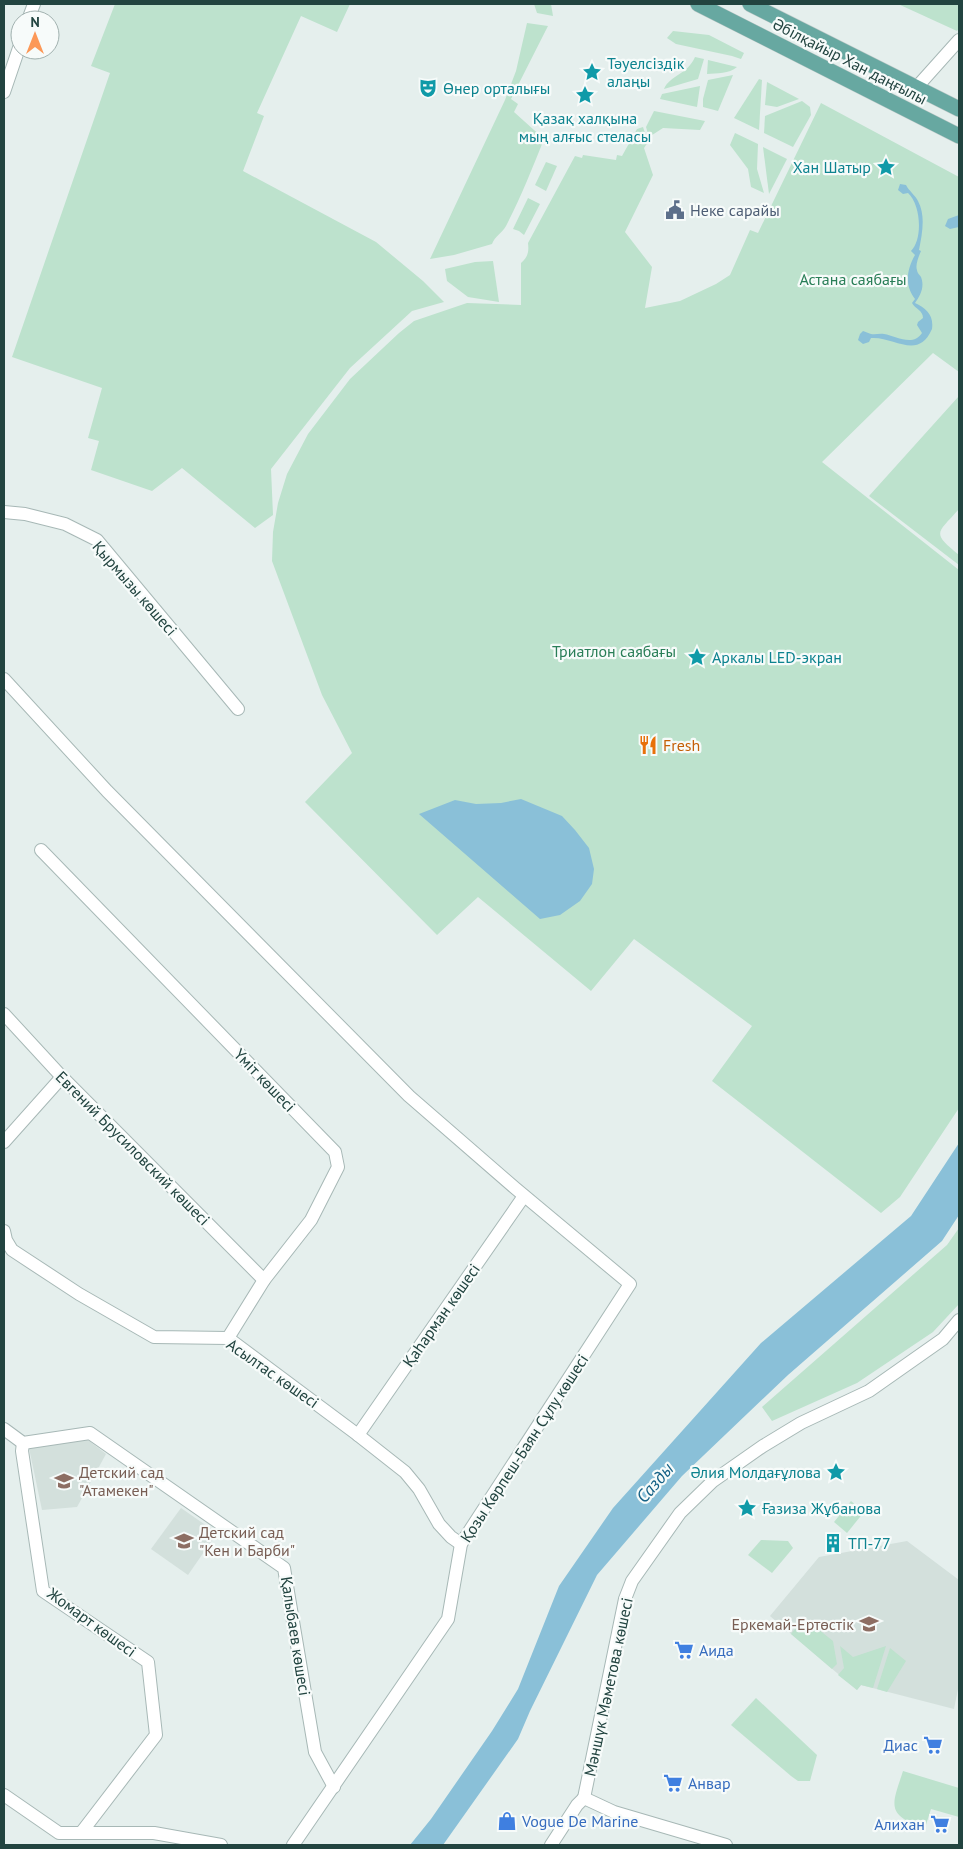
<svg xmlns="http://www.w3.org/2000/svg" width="963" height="1849" font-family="'PT Sans',sans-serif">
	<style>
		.built { fill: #d3e0dc }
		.green { fill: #bde2cd }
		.water { fill: #8ac0d8 }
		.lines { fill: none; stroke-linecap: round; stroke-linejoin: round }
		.minor-casing { stroke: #a7b8b6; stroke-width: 14 }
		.major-casing { stroke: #c1cbca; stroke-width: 16 }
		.minor { stroke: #fff; stroke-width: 12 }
		.major { stroke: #67a8a1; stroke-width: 15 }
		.labels { text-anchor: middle; stroke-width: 4.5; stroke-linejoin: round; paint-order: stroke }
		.street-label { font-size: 16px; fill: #224440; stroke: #f7fbfa }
		.culture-label { font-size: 16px; fill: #0d838f; stroke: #f7fbfa; text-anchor: start }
		.service-label { font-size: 16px; fill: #4e5e75; stroke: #f7fbfa; text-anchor: start }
		.park-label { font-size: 16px; fill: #297e57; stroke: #f7fbfa }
		.food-label { font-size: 16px; fill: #c56008; stroke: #f7fbfa; text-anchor: start }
		.education-label { font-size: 16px; fill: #785e54; stroke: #f7fbfa; text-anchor: start }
		.shop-label { font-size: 16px; fill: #366cbe; stroke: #f7fbfa; text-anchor: start }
		.water-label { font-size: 18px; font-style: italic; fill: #166286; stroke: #f7fbfa }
	</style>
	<rect width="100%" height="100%" fill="#e5efed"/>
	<g class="built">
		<path d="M 88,1440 L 106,1454 L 77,1507 L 42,1510 L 29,1448 Z"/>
		<path d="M 181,1508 L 217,1533 L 188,1575 L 151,1549 Z"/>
		<path d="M 907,1541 L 959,1580 L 959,1684 L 954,1709 L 861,1685 L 857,1690 L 770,1616 L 819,1557 Z"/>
	</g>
	<g class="green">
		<path d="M 115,4 L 350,4 L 337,32 L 301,16 L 257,113 L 264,116 L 243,171 L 376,242 L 423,281 L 444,302 L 412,311 L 350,368 L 271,469 L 273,515 L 255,528 L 182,468 L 152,491 L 91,470 L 99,441 L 88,438 L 102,388 L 12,357 L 110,73 L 91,66 Z"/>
		<path d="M 534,4 L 551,4 L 553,16 L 537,13 Z"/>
		<path d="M 898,4 L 959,4 L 959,28 L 957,31 Z"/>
		<path d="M 527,23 L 548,26 L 511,99 L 518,104 L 514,112 L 544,139 C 532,169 521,197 506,226 C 502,233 495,236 492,244 L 454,255 L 430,259 L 505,100 L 516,71 Z"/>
		<path d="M 673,31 L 709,35 L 744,53 L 741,59 L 732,56 L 676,44 L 667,38 Z"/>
		<path d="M 695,57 L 704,59 L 698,79 L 664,89 C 670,75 687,75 695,57 Z"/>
		<path d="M 708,60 L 737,67 C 729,74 717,73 707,74 Z"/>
		<path d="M 733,75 L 718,111 L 703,107 L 703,99 L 708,80 Z"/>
		<path d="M 759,79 L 762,80 L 759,130 L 734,118 Z"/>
		<path d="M 767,82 L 799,99 L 777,107 L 765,105 Z"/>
		<path d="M 700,86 L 697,107 L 660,99 L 662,94 Z"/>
		<path d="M 802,101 L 810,107 L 811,115 L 793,147 L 764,133 L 765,116 Z"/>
		<path d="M 821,103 L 959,177 L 959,372 L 933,353 L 822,462 L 959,570 L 959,1108 L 900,1197 L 881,1213 L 712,1081 L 752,1026 L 634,939 L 591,991 L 478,897 L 437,935 L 305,802 L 352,753 L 322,695 L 272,561 L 273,532 L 278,503 L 287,474 L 308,434 L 350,379 L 399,333 L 414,321 L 467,303 L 521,305 L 521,263 C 528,257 529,252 528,243 L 575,156 L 582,158 L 583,155 L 616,160 L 617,155 L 622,156 L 637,129 L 643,127 L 648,142 L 644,148 L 653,175 L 625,232 L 652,267 L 645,308 L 680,301 L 716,284 L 730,275 L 750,230 L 758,233 Z"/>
		<path d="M 654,111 L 705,121 L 700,130 L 663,128 L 649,137 L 646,127 Z"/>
		<path d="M 735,133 L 758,144 L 757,169 L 764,193 L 751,187 L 748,169 L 730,145 Z"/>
		<path d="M 763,147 L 787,159 L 769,194 Z"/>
		<path d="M 546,162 L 557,166 L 546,191 L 535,185 Z"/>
		<path d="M 528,198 L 540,204 L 524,235 L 519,231 L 513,229 Z"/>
		<path d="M 493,261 L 499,302 L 468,297 L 447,281 L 445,269 L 475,262 Z"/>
		<path d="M 959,396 L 959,509 C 937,534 931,532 959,555 L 959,565 L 869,496 Z"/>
		<path d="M 959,1228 L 959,1304 L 933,1332 L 857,1383 L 772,1421 L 762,1407 L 947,1245 Z"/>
		<path d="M 851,1501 L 864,1512 L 847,1533 L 834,1522 Z"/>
		<path d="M 761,1540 L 788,1541 L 793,1548 L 772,1573 L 748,1555 Z"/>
		<path d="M 804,1618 L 833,1641 L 837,1664 L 832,1669 L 791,1634 Z"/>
		<path d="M 840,1646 L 853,1657 L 886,1646 L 873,1688 L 861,1685 L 857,1690 L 838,1675 L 844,1668 Z"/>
		<path d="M 890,1648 L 906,1661 L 887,1692 L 877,1689 Z"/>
		<path d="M 756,1698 L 817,1755 L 810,1781 L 798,1781 L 791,1776 L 731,1725 Z"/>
		<path d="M 903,1771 L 959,1788 L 959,1817 L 931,1809 L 925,1828 C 885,1815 892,1805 903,1771 Z"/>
	</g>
	<g class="water">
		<path d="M 900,184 L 906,185 C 909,191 915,195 918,201 C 926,216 922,234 919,250 L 921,251 C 919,256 915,265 917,270 C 917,273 920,275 921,277 C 925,287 920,296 915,303 C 926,308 934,315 932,329 C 918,361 894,336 871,338 L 869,342 L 863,344 L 858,340 L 860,334 L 863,331 C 866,332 868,333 871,334 C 875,335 880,333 884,334 C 896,336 913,347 922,333 L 917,325 L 918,322 L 923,318 C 923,310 915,309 912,303 L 915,299 C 904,285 907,269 915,255 L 911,251 C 923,239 921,205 908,193 L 903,194 L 898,190 Z"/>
		<path d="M 959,215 L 959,227 L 950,229 L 945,226 L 948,219 Z"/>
		<path d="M 521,799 L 562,816 L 575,830 L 589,848 L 594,869 L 592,884 L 580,901 L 560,915 L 540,919 L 419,814 L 455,800 L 476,804 L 501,803 Z"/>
		<path d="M 959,1143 L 959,1215 L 942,1241 L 788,1375 L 682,1476 L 597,1575 L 530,1711 L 518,1739 L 443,1845 L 410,1845 L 431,1819 L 492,1731 L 518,1689 L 559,1586 L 613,1508 L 761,1343 L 911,1216 Z"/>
	</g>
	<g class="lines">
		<g class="minor-casing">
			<g id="minor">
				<path d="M 28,20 L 34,4"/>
				<path d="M 916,88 L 959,40"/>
				<path d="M 4,92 L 20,45"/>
				<path d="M 4,512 L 25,514 L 65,524 L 97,540 L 238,709"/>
				<path d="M 4,679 L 107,791 L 409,1096 L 515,1188 L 630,1284 L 461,1544 L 448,1619 L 293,1845"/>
				<path d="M 41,850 L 335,1152 L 338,1167 L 311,1220 L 264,1280 L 228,1338"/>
				<path d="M 4,1014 L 62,1077 L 264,1280"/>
				<path d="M 4,1142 L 62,1077"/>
				<path d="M 4,1231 L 6,1240 L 12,1250 L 79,1294 L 154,1337 L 228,1338 L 358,1435 L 405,1472 L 419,1489 L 439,1524 L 451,1537 L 461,1544"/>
				<path d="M 4,1429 L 23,1443 L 90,1433 L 284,1568 L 315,1752 L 334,1787"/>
				<path d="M 358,1435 L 524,1196"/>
				<path d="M 23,1443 L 22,1451 L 43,1591 L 148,1662 L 156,1735 L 81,1833"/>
				<path d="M 4,1795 L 59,1833 L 154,1833 L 221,1845"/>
				<path d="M 584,1798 L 625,1599 L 632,1581 L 680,1513 L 713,1481 L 763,1446 L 801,1423 L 869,1391 L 943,1339 L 959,1320"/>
				<path d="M 584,1798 L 614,1812 L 726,1845"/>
				<path d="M 551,1845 L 577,1805 L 584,1798"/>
			</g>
		</g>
		<g class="major-casing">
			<g id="major">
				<path d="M 698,4 L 959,136"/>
				<path d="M 750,4 L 959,109"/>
			</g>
		</g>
		<use href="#minor" class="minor"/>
		<use href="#major" class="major"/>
	</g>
	<defs>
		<g id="sight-bare" transform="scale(1.5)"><path d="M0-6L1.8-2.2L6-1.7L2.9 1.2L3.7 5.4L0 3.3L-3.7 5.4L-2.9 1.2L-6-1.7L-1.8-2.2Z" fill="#0f9aa8" stroke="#f7fbfa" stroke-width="2.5" paint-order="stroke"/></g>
		<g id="theatre-bare" transform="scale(1.5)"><path d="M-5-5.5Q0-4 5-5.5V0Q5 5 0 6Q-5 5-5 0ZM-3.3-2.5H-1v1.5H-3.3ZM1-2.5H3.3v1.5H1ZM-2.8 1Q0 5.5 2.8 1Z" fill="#0f9aa8" stroke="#f7fbfa" stroke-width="2.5" paint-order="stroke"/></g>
		<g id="civic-bare" transform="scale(1.5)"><path d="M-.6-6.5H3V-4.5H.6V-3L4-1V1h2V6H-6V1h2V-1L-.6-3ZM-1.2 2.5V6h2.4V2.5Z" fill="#5c6f8a" stroke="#f7fbfa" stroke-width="2.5" paint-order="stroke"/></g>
		<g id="restaurant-bare" transform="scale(1.5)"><path d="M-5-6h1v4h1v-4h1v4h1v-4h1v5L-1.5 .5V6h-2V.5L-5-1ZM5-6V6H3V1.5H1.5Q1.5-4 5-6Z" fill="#e8710a" stroke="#f7fbfa" stroke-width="2.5" paint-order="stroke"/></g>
		<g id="school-bare" transform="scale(1.5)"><path d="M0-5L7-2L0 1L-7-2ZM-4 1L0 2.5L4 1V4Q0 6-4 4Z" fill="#8d6e63" stroke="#f7fbfa" stroke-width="2.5" paint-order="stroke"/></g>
		<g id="building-bare" transform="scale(1.5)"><path d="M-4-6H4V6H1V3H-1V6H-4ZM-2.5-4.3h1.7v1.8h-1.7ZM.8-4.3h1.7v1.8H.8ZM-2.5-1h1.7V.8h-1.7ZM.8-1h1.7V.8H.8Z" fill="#0f9aa8" stroke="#f7fbfa" stroke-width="2.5" paint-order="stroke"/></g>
		<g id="supermarket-bare" transform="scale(1.5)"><path d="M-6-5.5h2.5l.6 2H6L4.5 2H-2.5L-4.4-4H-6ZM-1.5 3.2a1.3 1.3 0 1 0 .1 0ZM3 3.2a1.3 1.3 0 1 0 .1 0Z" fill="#3f7fe0" stroke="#f7fbfa" stroke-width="2.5" paint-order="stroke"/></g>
		<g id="shop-bare" transform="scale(1.5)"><path d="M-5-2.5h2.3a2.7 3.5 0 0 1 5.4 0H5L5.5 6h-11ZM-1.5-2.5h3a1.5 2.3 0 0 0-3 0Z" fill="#3f7fe0" stroke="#f7fbfa" stroke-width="2.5" paint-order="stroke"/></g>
	</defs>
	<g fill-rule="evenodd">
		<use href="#sight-bare" x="592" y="72"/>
		<use href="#theatre-bare" x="428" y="88"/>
		<use href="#sight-bare" x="585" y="95"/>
		<use href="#sight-bare" x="886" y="167"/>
		<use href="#civic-bare" x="675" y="210"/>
		<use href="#sight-bare" x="697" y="657"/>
		<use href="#restaurant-bare" x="648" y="745"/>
		<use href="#sight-bare" x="836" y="1472"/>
		<use href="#school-bare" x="64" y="1481"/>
		<use href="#sight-bare" x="747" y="1508"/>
		<use href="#school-bare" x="184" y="1541"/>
		<use href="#building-bare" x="833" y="1543"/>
		<use href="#school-bare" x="869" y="1624"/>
		<use href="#supermarket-bare" x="684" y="1650"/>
		<use href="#supermarket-bare" x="933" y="1745"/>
		<use href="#supermarket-bare" x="673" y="1783"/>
		<use href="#shop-bare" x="507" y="1821"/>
		<use href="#supermarket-bare" x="940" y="1824"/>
	</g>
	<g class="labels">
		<g class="street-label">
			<text transform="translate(850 61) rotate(27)" y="6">Әбілқайыр Хан даңғылы</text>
			<text transform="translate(135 588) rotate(49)" y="6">Қырмызы көшесі</text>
			<text transform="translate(265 1080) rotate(46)" y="6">Үміт көшесі</text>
			<text transform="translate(133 1148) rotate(45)" y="6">Евгений Брусиловский көшесі</text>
			<text transform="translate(441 1315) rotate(-55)" y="6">Қаһарман көшесі</text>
			<text transform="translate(273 1373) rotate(35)" y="6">Асылтас көшесі</text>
			<text transform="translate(524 1448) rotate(-57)" y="6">Қозы Көрпеш-Баян Сұлу көшесі</text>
			<text transform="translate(92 1622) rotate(36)" y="6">Жомарт көшесі</text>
			<text transform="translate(296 1636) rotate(81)" y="6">Қалыбаев көшесі</text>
			<text transform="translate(608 1687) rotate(-78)" y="6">Мәншүк Мәметова көшесі</text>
		</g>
		<g class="culture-label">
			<text x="607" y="69">Тәуелсіздік<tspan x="607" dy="18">алаңы</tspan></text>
			<text x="443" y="94">Өнер орталығы</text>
			<text x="585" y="124" text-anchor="middle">Қазақ халқына<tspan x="585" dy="18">мың алғыс стеласы</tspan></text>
			<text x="871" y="173" text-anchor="end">Хан Шатыр</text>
			<text x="712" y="663">Аркалы LED-экран</text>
			<text x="821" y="1478" text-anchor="end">Әлия Молдағұлова</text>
			<text x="762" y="1514">Ғазиза Жұбанова</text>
			<text x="848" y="1549">ТП-77</text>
		</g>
		<g class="service-label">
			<text x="690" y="216">Неке сарайы</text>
		</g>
		<g class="park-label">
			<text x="853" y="285">Астана саябағы</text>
			<text x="614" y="657">Триатлон саябағы</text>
		</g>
		<g class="food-label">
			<text x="663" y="751">Fresh</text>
		</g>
		<g class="education-label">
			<text x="79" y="1478">Детский сад<tspan x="79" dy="18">"Атамекен"</tspan></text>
			<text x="199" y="1538">Детский сад<tspan x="199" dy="18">"Кен и Барби"</tspan></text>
			<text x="854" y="1630" text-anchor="end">Еркемай-Ертөстік</text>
		</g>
		<g class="shop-label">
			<text x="699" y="1656">Аида</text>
			<text x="918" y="1751" text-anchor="end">Диас</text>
			<text x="688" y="1789">Анвар</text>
			<text x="522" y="1827">Vogue De Marine</text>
			<text x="925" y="1830" text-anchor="end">Алихан</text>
		</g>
		<g class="water-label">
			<text transform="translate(655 1483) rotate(-49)" y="6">Сазды</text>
		</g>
	</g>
	<rect width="963" height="1849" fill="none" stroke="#224440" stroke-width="10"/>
	<g transform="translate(35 35)"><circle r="24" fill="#f7fbfa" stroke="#a2b2b0"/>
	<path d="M0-4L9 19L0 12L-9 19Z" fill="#fc9857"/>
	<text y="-8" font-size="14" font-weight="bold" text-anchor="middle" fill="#224440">N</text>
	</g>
</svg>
